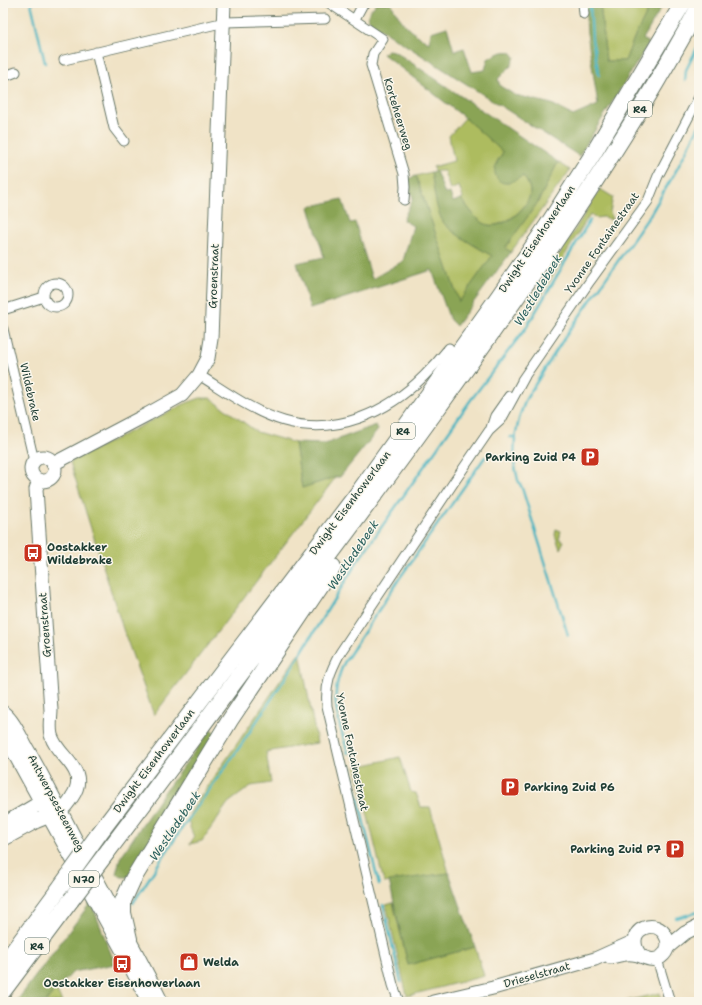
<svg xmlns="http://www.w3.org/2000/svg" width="702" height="1005" font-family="'Shantell Sans',sans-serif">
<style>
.green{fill:#adbc5e;stroke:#667c49}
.forest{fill:#8aa455;stroke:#547044}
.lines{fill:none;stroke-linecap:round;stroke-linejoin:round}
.stream{stroke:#46b4c1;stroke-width:2.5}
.street-casing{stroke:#687767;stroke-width:11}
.secondary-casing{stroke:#687767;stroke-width:15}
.primary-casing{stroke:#687767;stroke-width:16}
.highway-casing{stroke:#687767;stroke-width:18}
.street{stroke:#fff;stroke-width:9}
.secondary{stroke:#fff;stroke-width:13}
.primary{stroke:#fff;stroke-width:14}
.highway{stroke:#fff;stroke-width:16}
.highway-bridge-casing{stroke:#687767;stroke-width:18;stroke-linecap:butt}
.highway-bridge{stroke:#fff;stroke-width:16}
.labels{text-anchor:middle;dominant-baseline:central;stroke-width:3;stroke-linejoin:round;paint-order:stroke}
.shield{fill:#fbf7ec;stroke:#61756b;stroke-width:1}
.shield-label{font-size:10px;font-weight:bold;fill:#1f3d34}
.street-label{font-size:11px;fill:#1f3d34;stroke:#fbf7ec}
.poi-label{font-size:11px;font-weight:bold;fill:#1f3d34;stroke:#fbf7ec;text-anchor:start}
.water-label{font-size:12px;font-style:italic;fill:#2b615e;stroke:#fbf7ec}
</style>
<rect width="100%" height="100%" fill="#fbf7ec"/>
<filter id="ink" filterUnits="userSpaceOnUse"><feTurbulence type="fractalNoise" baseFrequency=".025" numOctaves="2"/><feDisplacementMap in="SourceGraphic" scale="8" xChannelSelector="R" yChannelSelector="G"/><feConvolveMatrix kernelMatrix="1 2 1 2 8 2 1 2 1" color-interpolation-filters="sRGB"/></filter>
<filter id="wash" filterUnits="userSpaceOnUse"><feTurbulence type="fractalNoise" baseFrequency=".012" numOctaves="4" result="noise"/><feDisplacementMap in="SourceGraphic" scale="16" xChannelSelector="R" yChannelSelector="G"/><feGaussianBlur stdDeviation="0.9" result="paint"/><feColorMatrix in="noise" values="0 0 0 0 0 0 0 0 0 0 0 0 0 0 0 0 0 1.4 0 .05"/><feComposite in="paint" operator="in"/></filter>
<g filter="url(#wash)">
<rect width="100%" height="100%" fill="#f0e3c6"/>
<path class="green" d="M600 3H652L634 38 625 61H606Z
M465 118 503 152 496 163 507 183 523 176C527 181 530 187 530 193 529 208 503 228 488 225 477 222 468 207 461 199L463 198 459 186 450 190 444 171H434L433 167 454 161 449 136Z
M558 162 570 170 511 252 505 248 538 202Z
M431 172C434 187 435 206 442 220 447 231 481 249 492 256L459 302 416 176Z
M600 189 613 197 610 212 612 220 603 217 596 218 590 214 533 307 529 304Z
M200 398H210L257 432 295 443 302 488 336 477 154 715 123 629 70 462 184 404Z
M556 529 561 531 559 539 564 541 560 549 555 535Z
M300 652 317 743 266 752 271 783 251 786 228 803 202 841 190 844 194 837C185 816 187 818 199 799Z
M400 757 411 792 416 793 421 807H430L449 873 384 883 356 767Z
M393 903 408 965 475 947 484 976 407 996 386 905Z
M56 990 62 1002H45Z
M660 993 663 1002H622Z"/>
<path class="forest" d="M377 3H391C399 21 412 33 429 43L431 32 447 27 454 51 464 48 472 72 485 70 488 59C494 55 503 50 511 52L515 57 511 66 498 79 500 86 515 95 552 104 573 116 598 105 587 33 585 3H600L606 61H625L634 38 652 3H664L643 39 649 43 579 156 371 23 368 18 369 12Z
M388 50 394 51 400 55 558 162 538 202 505 248 511 252 456 326 450 320 432 270 310 309 297 263 324 257 309 207 342 199 350 223 355 222 372 279 403 261 413 226 403 220 413 198 407 179 416 176 459 302 492 256C481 249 447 231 442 220 435 206 434 187 431 172L436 171 445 194 450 193 453 202 461 199C468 207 477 222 488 225 503 229 528 209 530 194 531 188 527 181 523 176 518 178 510 184 505 183 502 183 499 181 497 178 491 169 499 160 503 152L465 118 383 54Z
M376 425 378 430 340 477H336L302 488 295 443 325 444Z
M211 729 217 735 128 877H122L116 874 120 858 162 795Z
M449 873 475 947 408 965 389 881Z
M91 902 115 964 73 972 45 1002H16Z"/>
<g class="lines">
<path class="stream" d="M31 3 45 63
M590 3 592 39 599 75
M685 81 686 70 699 44
M510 437H515
M568 635 522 488 518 480 514 462 515 437 520 415 526 399 563 340 650 215 677 169 699 126
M348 753C338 718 328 698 344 663L399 579 485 457
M350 766 379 885
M133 903 180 831 241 745 288 674 357 562 470 401 526 328 590 220
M383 905 401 982
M676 918 699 912"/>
</g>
</g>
<g filter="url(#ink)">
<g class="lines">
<g class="street-casing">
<path id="street" d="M329 3 383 39 373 54 371 65 404 174 405 187 404 200
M583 3 584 14
M355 19 363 4 365 3
M96 52 114 128 124 141
M64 60 225 22 325 19
M3 77 16 72
M44 295a12 12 0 1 1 24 0a12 12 0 1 1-24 0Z
M3 310 44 297
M3 329 34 461
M199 375C225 391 253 412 284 421 336 436 387 413 424 376 433 367 441 358 449 348
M522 380 590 281 648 201 658 176 699 97
M491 428 495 416 509 396
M657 959 670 1002
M399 1002 393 985 327 706C325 684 330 672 340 653L454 482 489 431 501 420 525 376"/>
</g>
<g class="secondary-casing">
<path id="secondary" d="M31 469a12 12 0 1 1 24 0a12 12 0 1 1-24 0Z
M53 464 148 414 182 395 199 375 208 358 211 339 224 3
M39 480 36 489 51 710C51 717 49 727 51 735 57 758 91 769 72 797 69 802 66 807 60 811
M668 947 685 933 699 926
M610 957C617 956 625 953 632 954 642 954 650 964 661 957 677 945 662 920 644 928 632 933 633 947 641 956
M433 1002 493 988 595 959 635 941"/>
</g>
<g class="primary-casing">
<path id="primary" d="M3 713C13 721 19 735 25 746 40 771 53 798 67 824 98 884 131 942 161 1002
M3 732 122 949 149 1002
M3 825 35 806 50 800
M3 839 36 821 56 813"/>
</g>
<g class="highway-casing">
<path id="highway" d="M98 835 361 489 499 296 547 226 593 154 683 3
M108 851C157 787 205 721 254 656 312 579 370 502 427 423 524 289 620 153 699 7
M129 939 123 913V901L133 879 230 720 333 567
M3 965 62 885
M3 991 71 900"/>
</g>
<use href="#street" class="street"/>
<use href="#secondary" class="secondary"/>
<use href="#primary" class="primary"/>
<use href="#highway" class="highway"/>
<g class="highway-bridge-casing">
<path id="highway-bridge" d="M62 885 98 835
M71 900 108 851"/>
</g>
<use href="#highway-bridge" class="highway-bridge"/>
</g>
</g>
<defs>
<g id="parking-square" transform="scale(1)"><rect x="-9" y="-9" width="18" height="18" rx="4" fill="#c8321e" stroke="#fbf7ec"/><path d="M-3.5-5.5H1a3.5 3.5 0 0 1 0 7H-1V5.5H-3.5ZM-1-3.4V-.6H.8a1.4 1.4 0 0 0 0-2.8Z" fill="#fff"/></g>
<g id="bus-square" transform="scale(1)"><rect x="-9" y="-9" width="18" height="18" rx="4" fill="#c8321e" stroke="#fbf7ec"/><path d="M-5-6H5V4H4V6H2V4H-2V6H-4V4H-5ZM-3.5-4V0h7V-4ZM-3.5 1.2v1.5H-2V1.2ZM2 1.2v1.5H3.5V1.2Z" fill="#fff"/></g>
<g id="shop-square" transform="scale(1)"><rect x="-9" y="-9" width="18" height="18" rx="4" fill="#c8321e" stroke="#fbf7ec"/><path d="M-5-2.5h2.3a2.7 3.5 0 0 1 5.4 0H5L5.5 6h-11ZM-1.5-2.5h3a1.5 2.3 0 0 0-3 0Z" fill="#fff"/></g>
</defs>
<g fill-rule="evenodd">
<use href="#parking-square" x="590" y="457"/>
<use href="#bus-square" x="33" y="553"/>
<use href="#parking-square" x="510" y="787"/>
<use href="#parking-square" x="675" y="849"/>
<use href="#shop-square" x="189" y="962"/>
<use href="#bus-square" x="122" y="964"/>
</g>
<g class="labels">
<g class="shield">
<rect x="628" y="101" width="24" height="16" rx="3"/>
<rect x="391" y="423" width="24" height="16" rx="3"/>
<rect x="69" y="871" width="30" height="16" rx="3"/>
<rect x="25" y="938" width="24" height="16" rx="3"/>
</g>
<g class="shield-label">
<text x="640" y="109">R4</text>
<text x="403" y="431">R4</text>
<text x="84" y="879">N70</text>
<text x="37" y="946">R4</text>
</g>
<g class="street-label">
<text transform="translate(398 114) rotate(73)">Korteheerweg</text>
<text transform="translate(537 239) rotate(-56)">Dwight Eisenhowerlaan</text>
<text transform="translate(602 243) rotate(-55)">Yvonne Fontainestraat</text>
<text transform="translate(214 276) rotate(-88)">Groenstraat</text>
<text transform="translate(30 392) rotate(77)">Wildebrake</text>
<text transform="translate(350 503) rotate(-53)">Dwight Eisenhowerlaan</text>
<text transform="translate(45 625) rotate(-94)">Groenstraat</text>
<text transform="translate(352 752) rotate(78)">Yvonne Fontainestraat</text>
<text transform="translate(154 761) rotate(-53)">Dwight Eisenhowerlaan</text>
<text transform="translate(56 803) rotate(62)">Antwerpsesteenweg</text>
<text transform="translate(537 975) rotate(-16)">Drieselstraat</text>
</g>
<g class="poi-label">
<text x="576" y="457" text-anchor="end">Parking Zuid P4</text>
<text x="47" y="547">Oostakker<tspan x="47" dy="13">Wildebrake</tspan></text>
<text x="524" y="787">Parking Zuid P6</text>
<text x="661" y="849" text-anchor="end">Parking Zuid P7</text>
<text x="203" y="962">Welda</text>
<text x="122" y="983" text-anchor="middle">Oostakker Eisenhowerlaan</text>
</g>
<g class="water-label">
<text transform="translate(538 290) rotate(-59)">Westledebeek</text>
<text transform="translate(353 555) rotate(-56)">Westledebeek</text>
<text transform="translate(175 826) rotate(-56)">Westledebeek</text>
</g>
</g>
<rect width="702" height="1005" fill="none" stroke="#fbf7ec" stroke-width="16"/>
</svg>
